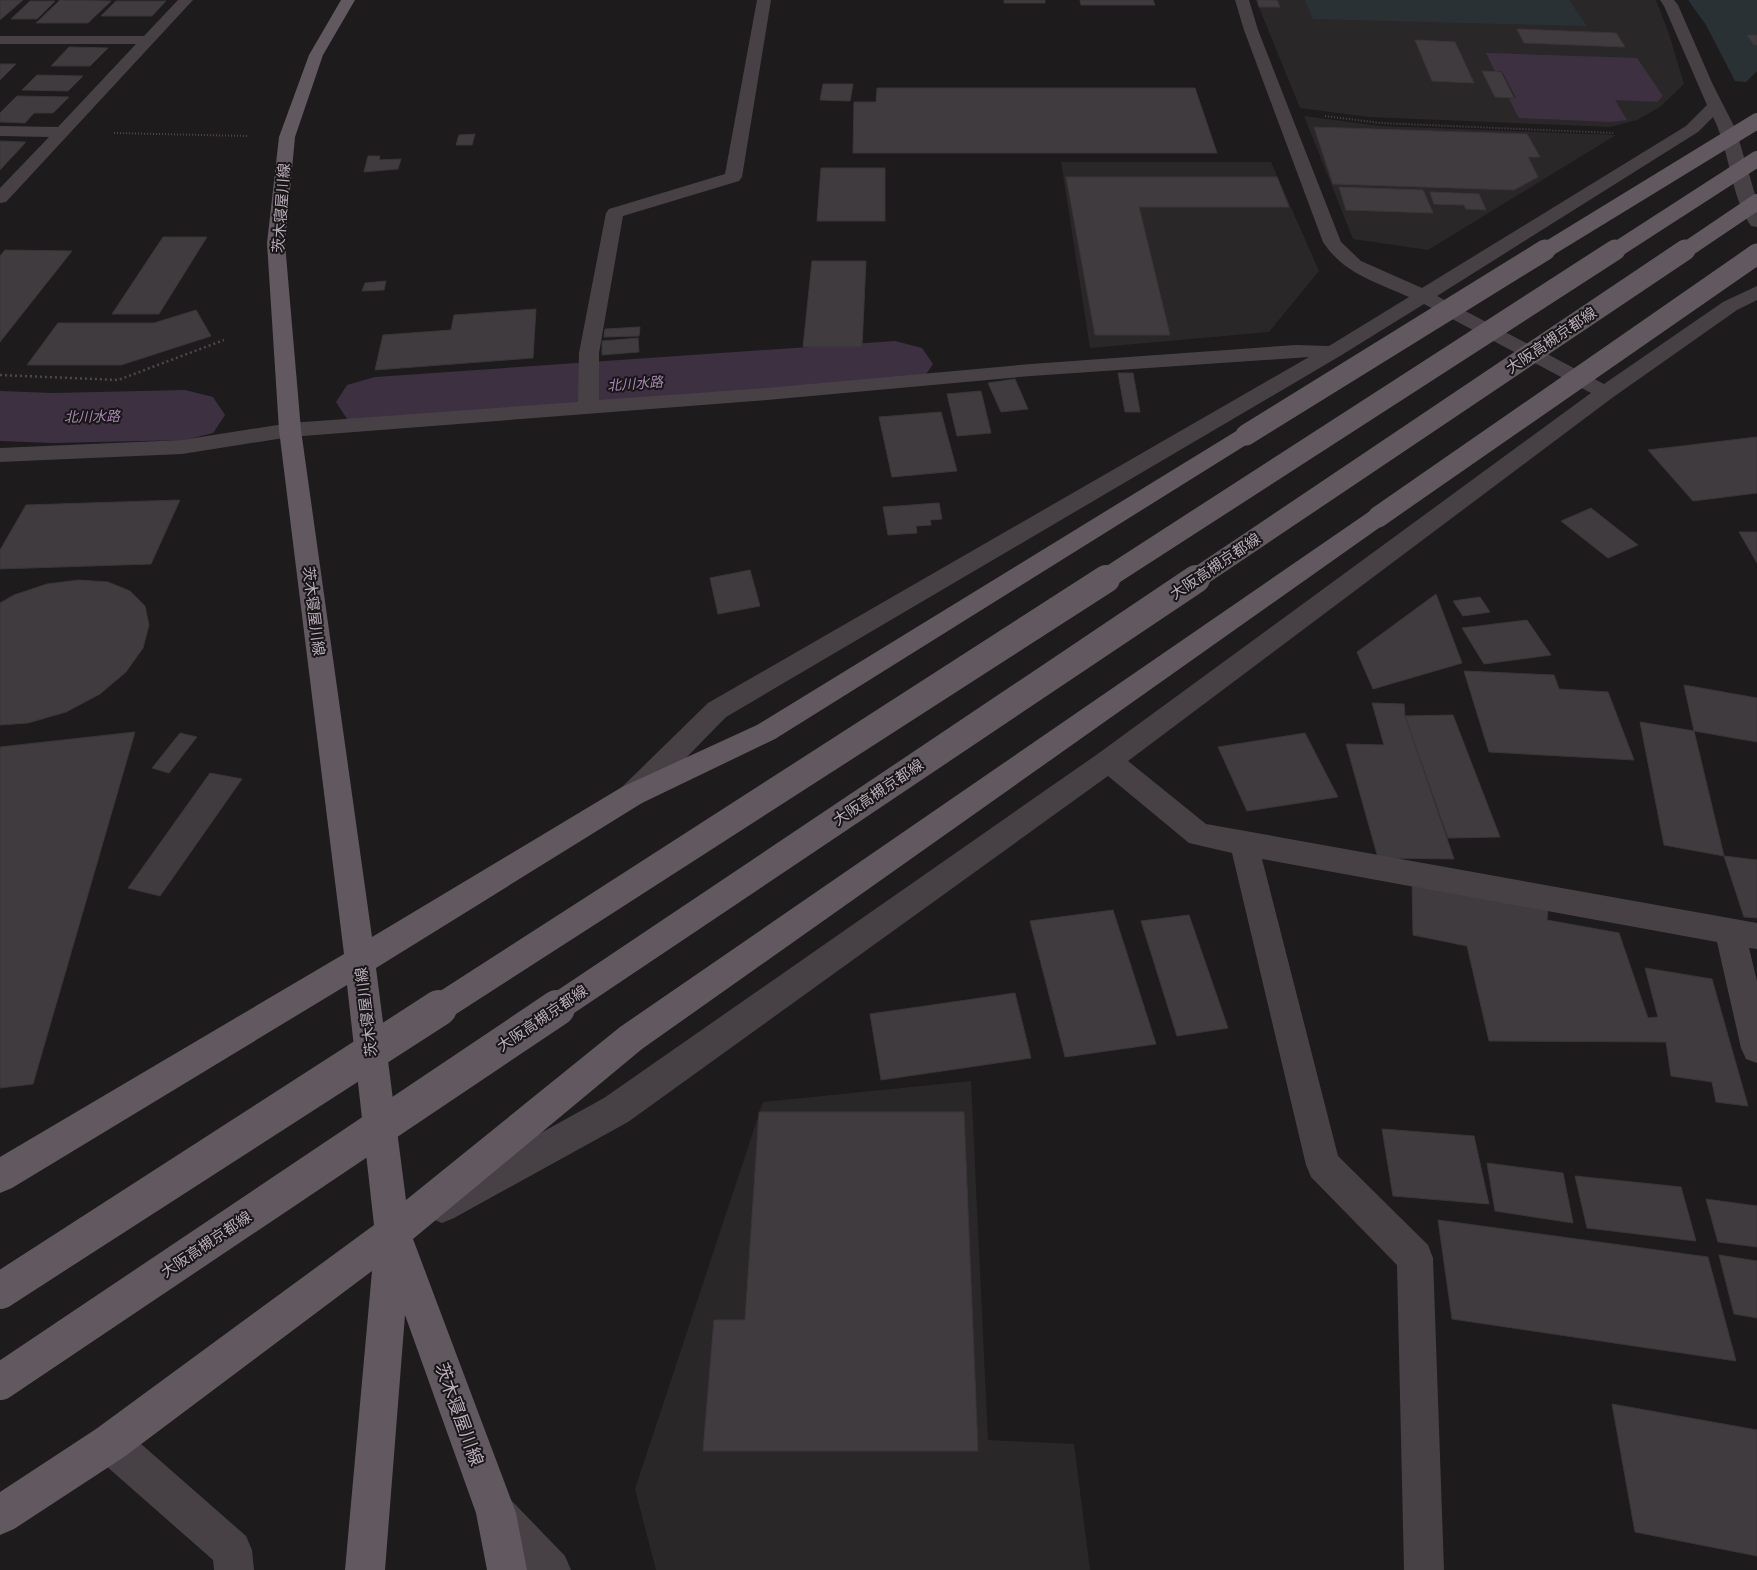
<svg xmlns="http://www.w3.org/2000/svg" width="1757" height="1570" font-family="Manrope,'Noto Sans JP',sans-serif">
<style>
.built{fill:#2a2729}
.green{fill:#2a3135}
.water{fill:#3d3141}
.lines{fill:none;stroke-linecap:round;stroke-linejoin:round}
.river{fill:#3d3141;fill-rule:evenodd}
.building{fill:#3f3b3e;stroke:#393538}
.path-far1{stroke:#4e464e;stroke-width:2;stroke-dasharray:1 2;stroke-linecap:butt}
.path{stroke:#4e464e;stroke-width:2.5;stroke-dasharray:2 3;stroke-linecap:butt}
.minor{fill:#474146;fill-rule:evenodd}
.major{fill:#615860;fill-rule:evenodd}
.major-bridge-far3{stroke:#615860;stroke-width:16}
.major-bridge-far2{stroke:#615860;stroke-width:21}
.major-bridge-far1{stroke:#615860;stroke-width:28}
.major-bridge{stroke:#615860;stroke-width:36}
.labels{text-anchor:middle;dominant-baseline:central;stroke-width:4;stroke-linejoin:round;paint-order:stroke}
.far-water-label{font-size:14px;font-style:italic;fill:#aa86b5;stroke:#181617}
.street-label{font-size:15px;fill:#bcaebc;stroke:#181617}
.near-street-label{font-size:18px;fill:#bcaebc;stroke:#181617}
</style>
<rect width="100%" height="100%" fill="#1d1b1c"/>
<path class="built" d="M1256 0H1656L1669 34 1684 84 1660 107 1637 120 1610 127 1369 117 1300 108Z
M1304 116 1380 126 1616 135 1428 250 1353 239Z
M1061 162H1271L1319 271 1269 332 1090 348Z
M971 1081 988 1440 1074 1444 1090 1570H656L635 1489 763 1102Z"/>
<path class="green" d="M1305 0H1569L1587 26 1313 19Z
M1688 0H1757V71L1746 82 1735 81 1706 25Z"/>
<path class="water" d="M1486 53 1637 58 1663 96 1657 102 1615 100 1627 120 1611 122 1519 118 1509 99 1516 98 1502 71H1495Z"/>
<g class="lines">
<path class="river" d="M895 341 922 348 933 364 922 380 895 387 375 427 347 419 336 402 347 385 375 377Z
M185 390 213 397 225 415 213 433 185 440 53 443 0 441V391L53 393Z"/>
</g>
<path class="building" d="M0 0H23L0 20Z
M60 0 111 1 88 23H36Z
M1004 0H1045V3H1004Z
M1080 0H1153L1155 5H1081Z
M1257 0H1277L1280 7H1259Z
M30 1H55L37 19H11Z
M116 1H166L152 16H101Z
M1517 29 1616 33 1625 47 1524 43Z
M1747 35H1757V45H1754Z
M1415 40 1455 42 1474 83 1432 81Z
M69 47 108 48 90 66H51Z
M0 64H16L0 80Z
M1482 71 1501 72 1514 98 1495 97Z
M37 75 83 76 68 91 22 90Z
M823 84H853L850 101 820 100Z
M877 88H1195L1217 153H853L854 102H876Z
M17 96 69 97 53 113H34L25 123 0 122V113Z
M1314 127 1527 134 1540 157H1528L1538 177 1514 190 1333 184Z
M475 134 472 145H456L459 135Z
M0 141 26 142 0 170Z
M368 156H380L379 160 401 159 398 169 364 172Z
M821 168H885V221H817Z
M1066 177H1277L1289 207H1139L1170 335H1095Z
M1339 187 1423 190 1433 213 1346 210Z
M1430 192 1479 194 1486 210 1466 209 1464 205 1434 204Z
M163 237H207L159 314H112Z
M5 250 72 251 0 342V256Z
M812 261H866L862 347H803Z
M386 281 384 290 362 291 365 283Z
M536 309 533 358 375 370 383 335 451 330 454 315Z
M196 310 211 336 121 365H27L58 323H154Z
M640 327 639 336 604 337 605 329Z
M638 338 639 352 602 355V341Z
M1118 373H1133L1140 412H1125Z
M1015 379 1028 409 1001 412 988 383Z
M981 391 991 433 957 436 947 394Z
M941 412 957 471 892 477 879 417Z
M1757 437V493L1693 501 1648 450Z
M180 500 151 564 0 569V550L26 505Z
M939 503 942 519 930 520 931 525 916 526 917 533 888 535 883 507Z
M1591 508 1638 545 1608 558 1561 521Z
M1739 532H1757V563Z
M750 570 760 606 718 614 710 578Z
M79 580 108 582 130 591 145 606 149 625 143 648 126 672 100 694 66 712 28 723 0 725V603L14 595 47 584Z
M1436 594 1462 663 1373 689 1357 652Z
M1480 597 1490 612 1463 616 1453 601Z
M1527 620 1551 655 1484 664 1462 628Z
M1464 671 1554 675 1559 689 1608 692 1634 760 1489 752Z
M1684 685 1757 698V742L1694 731Z
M1372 703 1404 704 1405 716 1454 859 1378 858 1346 744 1384 745Z
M1453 715 1500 837 1448 838 1405 716Z
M1640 722 1694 731 1724 856 1664 845Z
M135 732 33 1084 0 1088V747Z
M180 733 197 737 169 773 152 768Z
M1305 733 1338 797 1247 811 1218 747Z
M210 773 242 779 160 896 128 888Z
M1724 856 1757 860V918L1744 917Z
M1412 881 1548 907 1547 920 1619 933 1648 1018 1658 1017 1645 968 1712 979 1748 1106 1716 1102 1712 1082 1671 1076 1666 1042 1489 1041 1467 946 1413 935Z
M1113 910 1156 1044 1065 1057 1030 921Z
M1189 915 1228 1028 1177 1036 1141 921Z
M1015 993 1031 1058 881 1080 870 1014Z
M759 1112H964L978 1451H703L714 1320H745Z
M1382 1129 1474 1136 1489 1204 1393 1196Z
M1487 1163 1563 1173 1573 1223 1495 1211Z
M1575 1176 1681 1187 1696 1241 1587 1228Z
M1706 1199 1757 1206V1247L1718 1242Z
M1438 1220 1708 1257 1736 1361 1452 1319Z
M1719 1255 1757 1261V1318L1734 1314Z
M1612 1404 1757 1430V1556L1635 1532Z"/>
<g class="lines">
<path class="path-far1" d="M1325 116 1380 123 1613 133
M114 133 247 136"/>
<path class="path" d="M0 375 118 380 224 340"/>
<path class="minor" d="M178 0H193L6 202 0 203V188L49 137 0 136V126L58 127 136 44H0V36H144Z
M757 0H771L742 177 739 181 623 216 599 353V400L767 388 1031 364 1296 345 1329 346 1409 297C1376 282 1344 274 1323 242L1244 30 1235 0H1249L1258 30 1341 242 1361 261 1422 288 1686 126 1707 105 1664 6 1660 0H1674L1678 5 1713 85 1736 130 1757 201V227L1751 226C1730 195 1730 150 1713 117L1698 132 1437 296 1604 384 1723 302 1757 286V300L1737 310 1612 398 1128 761 1206 824 1757 923V949L1749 948 1757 981V1063L1746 1059 1741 1048 1717 942 1262 859 1338 1156 1428 1245 1433 1258 1444 1570H1404L1397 1265 1311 1177 1306 1165 1232 853 1189 843 1108 776 628 1122 454 1218 442 1223 430 1218 425 1206 430 1194 604 1098 1099 753 1591 393 1424 304 1340 356 726 717 642 803 632 806 622 803 618 795 622 787 708 703 1309 357 1031 376 767 400 290 437 182 454 0 462V448L182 440 290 423 578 402 579 353 606 213 609 209 725 174Z
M110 1424 124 1429 246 1536 252 1550 254 1570H214L213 1560 96 1457 91 1443 96 1429Z
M496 1493 510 1499 565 1556 571 1570H523L482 1527 476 1513 482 1499Z"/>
<path class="major" d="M341 0H355L323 55 295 137 285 243 301 430 372 937 622 787 757 725 1238 430 1246 428 1254 430 1257 435 1254 440 775 739 642 803 376 968 406 1200 620 1027 1370 511 1378 509 1386 511 1389 517 1386 523 642 1049 413 1239 516 1513 527 1570H487L476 1513 405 1315 385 1570H345L372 1271 124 1457 14 1529 0 1535V1492L96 1429 374 1225 347 985 12 1188 0 1193V1157L344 954 279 430 267 243 279 137 309 55Z"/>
<path class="major-bridge-far3" d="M1543 252 1757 121
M1613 252 1757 159
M1683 252 1757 202"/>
<path class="major-bridge-far2" d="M1246 435 1545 250
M1378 517 1757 254
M1104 580 1615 250
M1194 580 1685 250"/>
<path class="major-bridge-far1" d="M438 1009 1106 579
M555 1009 1196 579"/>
<path class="major-bridge" d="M0 1291 439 1008
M0 1382 557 1008"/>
</g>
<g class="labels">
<g class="far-water-label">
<text transform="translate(635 383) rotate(-4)">北川水路</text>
<text transform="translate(92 416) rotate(-1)">北川水路</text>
</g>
<g class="street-label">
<text transform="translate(281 208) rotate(-86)">茨木寝屋川線</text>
<text transform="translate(1551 340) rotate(-34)">大阪高槻京都線</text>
<text transform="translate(1215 566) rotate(-34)">大阪高槻京都線</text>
<text transform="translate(314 611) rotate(83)">茨木寝屋川線</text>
<text transform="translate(878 792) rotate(-34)">大阪高槻京都線</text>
<text transform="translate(366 1012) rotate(-97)">茨木寝屋川線</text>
<text transform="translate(542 1018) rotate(-34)">大阪高槻京都線</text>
<text transform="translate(206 1244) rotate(-34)">大阪高槻京都線</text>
</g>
<g class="near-street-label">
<text transform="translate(460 1414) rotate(70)">茨木寝屋川線</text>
</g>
</g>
</svg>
